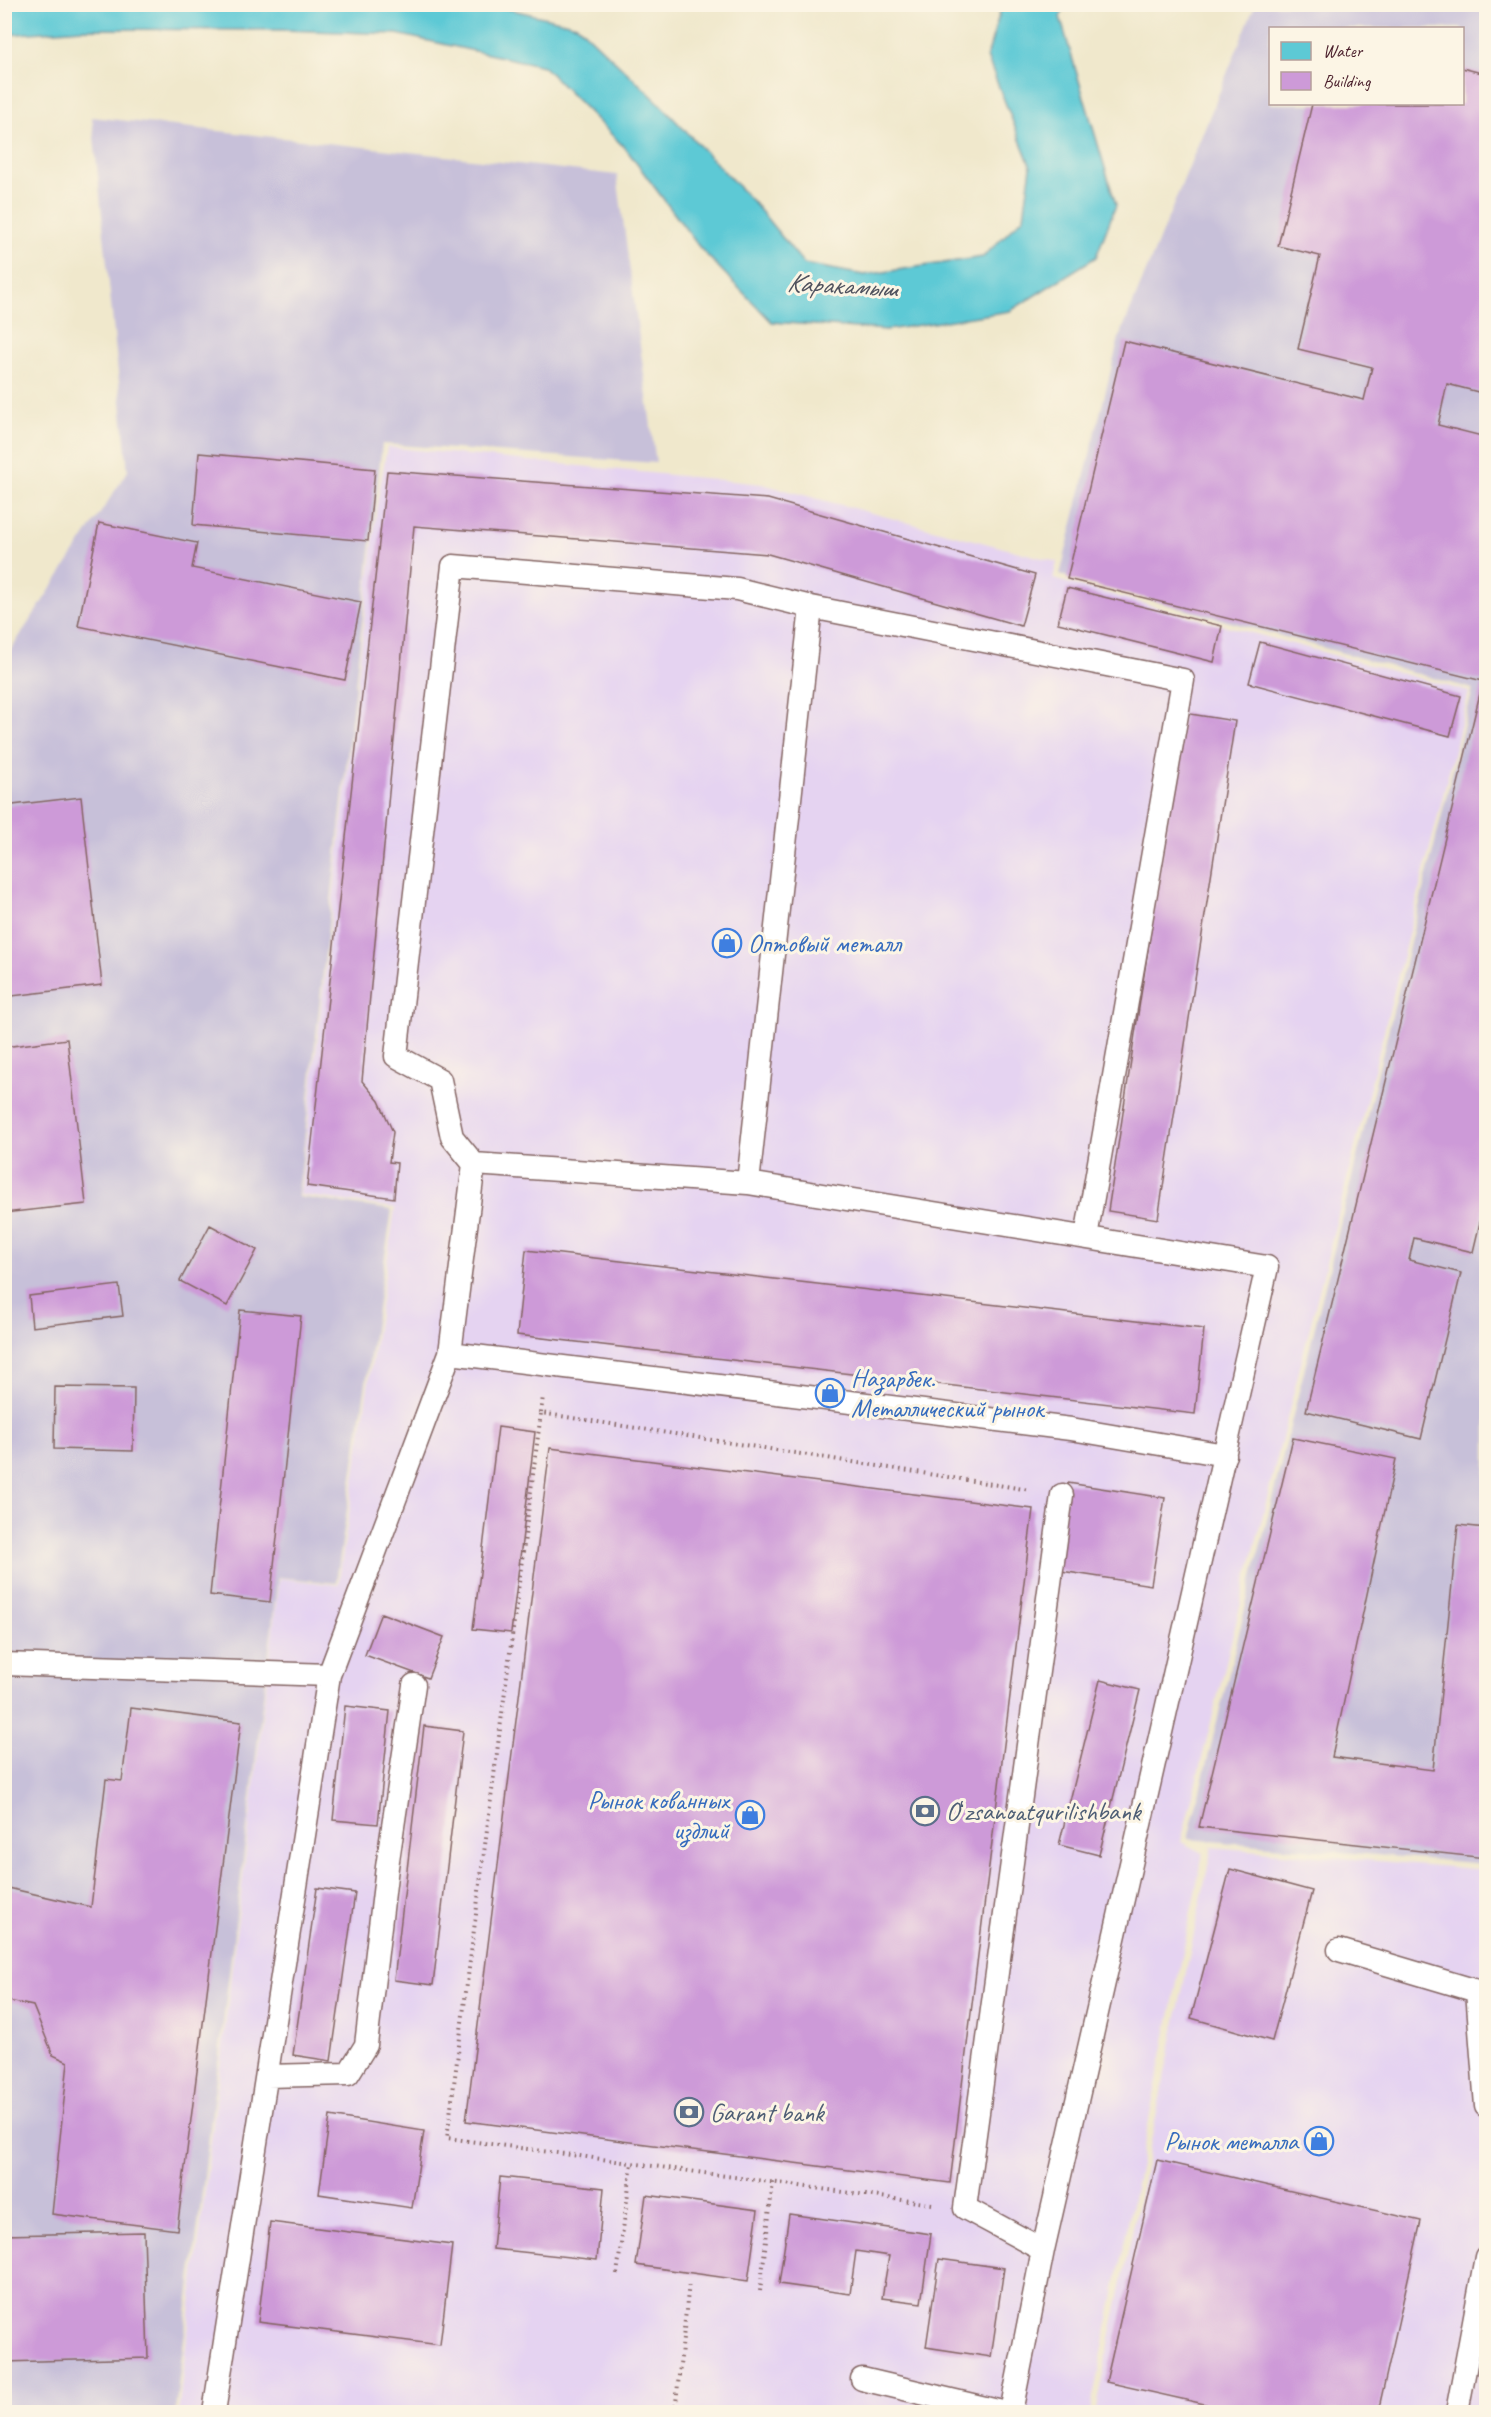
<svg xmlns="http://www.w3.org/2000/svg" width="1491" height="2417" font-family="Caveat,sans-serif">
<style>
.built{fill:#e5d3f1}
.industrial{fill:#c7c0d9;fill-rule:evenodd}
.water{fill:#5dc9d5;stroke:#547480;stroke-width:1.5}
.building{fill:#cd9ad8}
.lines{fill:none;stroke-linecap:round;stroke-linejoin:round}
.service-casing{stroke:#846563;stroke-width:25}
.path{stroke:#846563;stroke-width:4;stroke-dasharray:1.5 4.5;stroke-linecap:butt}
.service{stroke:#fff;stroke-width:22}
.labels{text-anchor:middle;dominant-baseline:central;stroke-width:6;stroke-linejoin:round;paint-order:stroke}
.shop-label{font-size:26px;fill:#366cbe;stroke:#fcf5e5;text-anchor:start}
.service-label{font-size:26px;fill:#4e5e75;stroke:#fcf5e5;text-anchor:start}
.water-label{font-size:27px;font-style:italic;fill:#50525e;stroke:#fcf5e5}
</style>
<rect width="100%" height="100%" fill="#fcf5e5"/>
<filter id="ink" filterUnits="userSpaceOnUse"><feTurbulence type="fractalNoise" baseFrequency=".0167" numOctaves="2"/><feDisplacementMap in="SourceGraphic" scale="12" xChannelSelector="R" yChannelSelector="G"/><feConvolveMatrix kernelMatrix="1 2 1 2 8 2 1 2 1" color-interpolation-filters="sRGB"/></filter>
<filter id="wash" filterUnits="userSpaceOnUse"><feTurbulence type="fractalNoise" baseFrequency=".008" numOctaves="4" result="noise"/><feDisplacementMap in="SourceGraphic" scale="24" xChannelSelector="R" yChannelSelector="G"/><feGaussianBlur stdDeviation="1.35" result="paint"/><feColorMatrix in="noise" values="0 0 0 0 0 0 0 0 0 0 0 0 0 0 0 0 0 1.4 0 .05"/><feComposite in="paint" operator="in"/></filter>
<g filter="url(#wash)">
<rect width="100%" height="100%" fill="#f0e8cc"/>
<path class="built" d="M387 447 762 484 1057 562 1053 579 1469 692 1181 1842 1203 1853 1090 2412H178L279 1578 338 1585 395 1208 300 1195 377 505Z
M1212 1847 1486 1870V2412H1095Z"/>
<path class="industrial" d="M1255 5H1486V1864L1188 1839 1473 689 1060 575 1119 338ZM1270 28H1462V104H1270Z
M92 117 617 175 656 463 382 444 298 1197 392 1210 336 1583 278 1577 175 2412H5L4 660 128 471Z"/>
<path class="water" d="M5 4H487L577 25 656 100 755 204 804 264 864 275 983 257 1024 217 1031 167 987 57 1002 5H1066L1060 17 1116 205 1096 257 1010 311 887 330 772 322 700 248 626 149 543 66 397 34 284 30 82 29 5 35Z"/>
<g id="blocks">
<path class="building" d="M1462 68 1486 74V394L1447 384 1438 425 1486 437V1197L1473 1252 1414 1238 1409 1260 1461 1273 1421 1439 1306 1411 1483 681 1067 579 1124 341 1364 400 1372 367 1298 349 1320 256 1278 246 1312 104H1462Z
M199 453 375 469 368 541 193 525Z
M387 471 768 499 1035 575 1021 626 768 554 414 526 362 1081 379 1101 393 1132 389 1162 397 1163 394 1198 307 1186Z
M99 523 197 543 192 568 361 602 345 680 78 626Z
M1067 588 1222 626 1214 662 1058 623Z
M1260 642 1461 696 1450 736 1249 683Z
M1184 713 1235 721 1158 1219 1108 1211Z
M81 797 102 985 4 997V806Z
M67 1039 86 1204 4 1213V1047Z
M210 1225 257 1250 227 1306 180 1281Z
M526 1250 1204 1329 1195 1414 517 1335Z
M119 1285 123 1316 32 1327 29 1296Z
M240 1310 301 1316 270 1602 210 1595Z
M55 1387 134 1388 133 1451 54 1449Z
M498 1427 535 1432 511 1633 473 1629Z
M1293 1438 1396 1459 1332 1757 1433 1770 1458 1525 1486 1528V1858L1199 1827Z
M550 1448 1033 1509 950 2183 466 2121Z
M1068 1483 1165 1498 1151 1585 1055 1570Z
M381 1613 444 1637 428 1678 365 1655Z
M1100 1680 1140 1690 1099 1855 1059 1845Z
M345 1706 390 1711 378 1824 333 1820Z
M131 1708 241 1722 177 2230 52 2214 68 2062 53 2055 33 2006 4 2000V1887L91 1907 106 1779 122 1781Z
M424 1726 463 1731 433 1985 394 1980Z
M1230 1869 1312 1891 1272 2041 1191 2018Z
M317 1888 355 1893 331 2061 293 2055Z
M330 2116 424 2131 412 2208 319 2194Z
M1157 2160 1421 2221 1378 2412H1240L1106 2382Z
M500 2177 604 2188 597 2260 493 2249Z
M646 2195 758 2210 748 2281 636 2265Z
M789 2214 931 2234 921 2303 882 2298 889 2256 856 2251 850 2294 779 2284Z
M270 2222 452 2245 440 2345 258 2322Z
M144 2232 148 2358 4 2362V2235Z
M939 2259 1004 2268 991 2357 926 2347Z"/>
</g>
</g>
<g filter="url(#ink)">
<use href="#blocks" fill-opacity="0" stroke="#846563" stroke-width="1.5"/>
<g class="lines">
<g class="service-casing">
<path id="service" d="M474 1164 748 1183 1267 1267 1043 2250 1011 2412
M748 1183 811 607
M450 1353 1071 1429 1225 1455
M4 1664 329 1675
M1339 1950 1477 1991 1486 2106
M267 2076 348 2074 366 2045 387 1867 414 1685
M1043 2250 965 2208 1062 1495
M862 2379 1002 2412
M214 2412 329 1675 450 1353 474 1164 452 1137 440 1080 396 1056 453 566 737 589 811 607 1183 680 1086 1237
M1457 2412 1486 2257"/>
</g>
<path class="path" d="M541 1413 543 1396
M932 2204 447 2138 541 1413 1030 1490
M617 2274 632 2163
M760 2291 773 2182
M675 2412 689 2283"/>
<use href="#service" class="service"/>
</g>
</g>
<defs>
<g id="shop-ring" transform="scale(1.5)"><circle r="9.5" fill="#fcf5e5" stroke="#3f7fe0" stroke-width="1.5"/><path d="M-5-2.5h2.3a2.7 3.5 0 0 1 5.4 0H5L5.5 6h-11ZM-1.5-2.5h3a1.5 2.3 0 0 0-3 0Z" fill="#3f7fe0"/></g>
<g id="bank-ring" transform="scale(1.5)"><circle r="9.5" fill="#fcf5e5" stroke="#5c6f8a" stroke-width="1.5"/><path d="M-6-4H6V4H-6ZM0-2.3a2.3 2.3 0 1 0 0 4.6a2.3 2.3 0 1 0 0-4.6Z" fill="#5c6f8a"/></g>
</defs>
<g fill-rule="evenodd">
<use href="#shop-ring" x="727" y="943"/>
<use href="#shop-ring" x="830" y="1393"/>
<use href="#bank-ring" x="925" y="1811"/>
<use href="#shop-ring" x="750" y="1815"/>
<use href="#bank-ring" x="689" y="2112"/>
<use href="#shop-ring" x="1319" y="2141"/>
</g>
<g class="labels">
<g class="shop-label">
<text x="748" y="943">Оптовый металл</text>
<text x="851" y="1378">Назарбек.<tspan x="851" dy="30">Металлический рынок</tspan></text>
<text x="729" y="1800" text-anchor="end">Рынок кованных<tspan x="729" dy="30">издлий</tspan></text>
<text x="1298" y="2141" text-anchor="end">Рынок металла</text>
</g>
<g class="service-label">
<text x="946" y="1811">Oʻzsanoatqurilishbank</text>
<text x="710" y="2112">Garant bank</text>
</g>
<g class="water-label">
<text transform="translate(842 285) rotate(3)">Каракамыш</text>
</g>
</g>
<rect width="1491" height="2417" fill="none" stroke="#fcf5e5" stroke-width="24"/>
<rect x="1269" y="27" width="195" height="78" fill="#fcf5e5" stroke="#b59f9b" stroke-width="1.5"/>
<rect x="1281" y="42" width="30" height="18" fill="#5dc9d5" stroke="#b59f9b" stroke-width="1.5"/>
<text x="1323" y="57" font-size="18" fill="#4a1f2b">Water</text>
<rect x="1281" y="72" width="30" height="18" fill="#cd9ad8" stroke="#b59f9b" stroke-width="1.5"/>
<text x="1323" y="87" font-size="18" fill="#4a1f2b">Building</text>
</svg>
